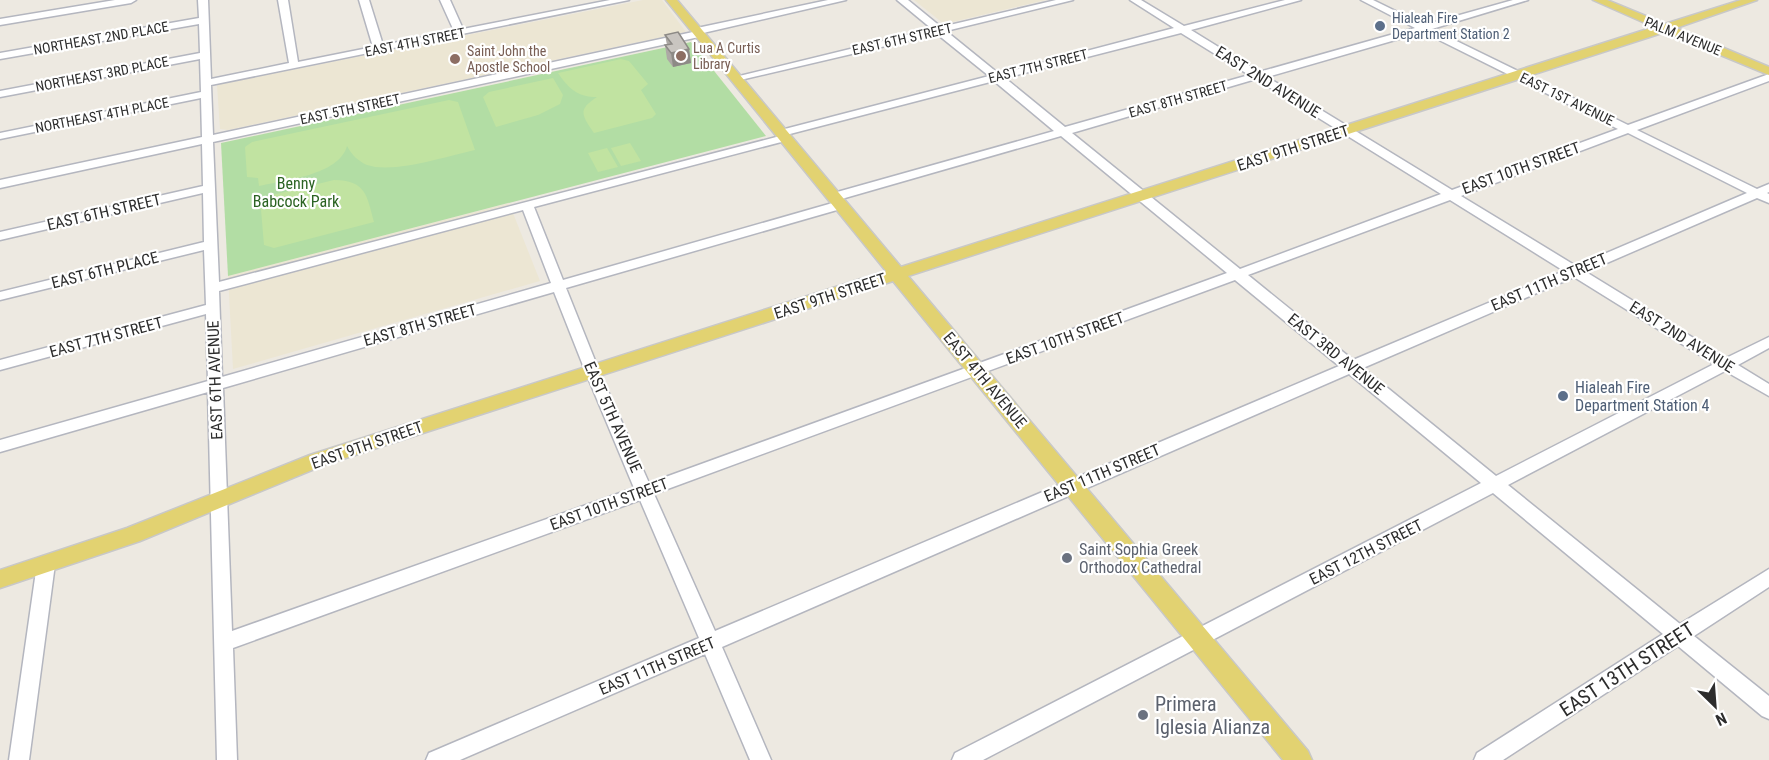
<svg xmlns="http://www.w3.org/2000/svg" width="1769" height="760" font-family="'Roboto Condensed',sans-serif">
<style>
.education{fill:#ece6d3}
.green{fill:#b2dda4}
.pitch{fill:#c1e3a1}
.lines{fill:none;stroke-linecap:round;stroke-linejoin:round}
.minor-casing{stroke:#b4b6bf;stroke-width:3}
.major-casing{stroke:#c8c8c8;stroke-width:3}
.minor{fill:#fff;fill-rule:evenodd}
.major{fill:#e2d271;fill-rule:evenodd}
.wall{fill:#ada9a5}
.shaded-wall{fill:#8d8a86}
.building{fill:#c9c5c0;stroke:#8d8a86;stroke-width:1.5}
.service-dot{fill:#5c6f8a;stroke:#fff;stroke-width:2}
.education-dot{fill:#8d6e63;stroke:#fff;stroke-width:2}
.worship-dot{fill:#6b7280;stroke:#fff;stroke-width:2}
.labels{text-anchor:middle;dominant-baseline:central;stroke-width:4.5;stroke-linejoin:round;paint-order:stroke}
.far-service-label{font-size:14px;fill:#4e5e75;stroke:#fff;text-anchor:start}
.far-street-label{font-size:14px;fill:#2d2d2d;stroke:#fff}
.far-education-label{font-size:14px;fill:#785e54;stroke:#fff;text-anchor:start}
.street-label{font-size:16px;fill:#2d2d2d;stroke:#fff}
.park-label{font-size:16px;fill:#2b6323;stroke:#fff}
.service-label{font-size:16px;fill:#4e5e75;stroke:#fff;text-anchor:start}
.worship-label{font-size:16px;fill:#5b616d;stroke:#fff;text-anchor:start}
.near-street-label{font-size:20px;fill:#2d2d2d;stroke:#fff}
.near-worship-label{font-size:20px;fill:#5b616d;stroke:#fff;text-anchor:start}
</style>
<rect width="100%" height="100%" fill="#ede9e1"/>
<path class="education" d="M643 0H662L686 32 228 130 220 129 217 85Z
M914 0H1046L944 24Z
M509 203 540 281 233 369 228 276Z"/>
<path class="green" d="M691 42 766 136 228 276 221 143Z"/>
<path class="pitch" d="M621 59 629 61 648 84 641 90 656 114 652 118 594 133C582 115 577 110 597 97 578 97 569 89 558 73Z
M553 78 563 95 560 104 538 115 496 127 483 97 489 92Z
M449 100 458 102 475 150C447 156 394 174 367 165 358 161 352 155 347 146 339 175 285 180 259 186L258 178 247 177 245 147 252 142Z
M630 143 641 161 621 166 611 148Z
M607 148 618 167 598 172 588 153Z
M334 180C366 180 367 196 374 222L274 248 264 245 260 198Z"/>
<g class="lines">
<g class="minor-casing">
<path id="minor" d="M115 0H136L131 3 0 25V19Z
M198 0H208L211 79 289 63 278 0H288L298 62 373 47 359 0H369L383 45 454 31 440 0H450L463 29 610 0H629L211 85 213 135 693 32 694 29 697 28 828 0H846L703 33 702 36 699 37 213 142 219 282 780 136 775 133 777 131 989 76 937 34 736 81 731 78 932 29 897 0H908L941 27 1056 0H1073L946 31 999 74 1174 28 1130 0H1141L1184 26 1285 0H1301L1191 30 1259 72 1415 28 1361 0H1373L1424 25 1513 0H1528L1432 29 1628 125 1769 74V81L1637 130 1757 189 1769 184V192L1767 193 1769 194V203L1757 198 1586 272 1726 358 1769 337V348L1738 365 1769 384V396L1725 371 1508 485 1680 624 1769 569V587L1694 636 1769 696V719L1762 716 1678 646 1503 760H1474L1477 753 1663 634 1493 493 983 760H952L955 753 1481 483 1349 374 722 647 771 760H750L705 654 460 760H426L429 753 699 638 640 500 233 648 237 760H217L208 392 0 452V440L208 381 206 314 0 370V360L206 305 204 250 0 300V292L204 242 203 193 0 240V232L203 186 202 144 0 188V180L202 137 201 98 0 139V133L201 92 200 59 0 97V91L200 53 199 24 0 59V53L199 18ZM1423 32 1618 129 1452 190 1267 77ZM1181 33 1249 75 1065 127 1005 78ZM1256 79 1441 194 1240 269 1072 133ZM994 81 1054 131 830 194V200H838L1061 136 1227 273 649 483 600 373 566 288 844 208 846 205 840 201 836 202 563 280 534 207 789 140 791 138 786 135ZM1628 133 1747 193 1576 266 1461 196ZM1450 200 1564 271 1353 360 1248 275ZM523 210 551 283 222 377 219 291ZM1574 277 1714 364 1496 476 1363 368ZM1235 280 1339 366 715 631 654 494ZM554 292 586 373 634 488 232 631 223 388Z
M46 556 52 559 55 564 29 760H9L37 564 40 559Z"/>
</g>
<g class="major-casing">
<path id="major" d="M666 0H677L901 267 1654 27 1593 0H1607L1665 24 1741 0H1757L1676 28 1769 67V75L1665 32 908 276 1308 751 1312 760H1283L893 281 324 465 140 541 0 588V570L127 528 310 455 886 271Z"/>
</g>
<use href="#minor" class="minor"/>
<use href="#major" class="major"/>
</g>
<path class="wall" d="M665 35 689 49 691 63 673 67 667 59 665 45H667Z"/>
<path class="shaded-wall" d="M689 49 691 63 673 67 671 53Z"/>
<path class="building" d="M678 32 689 49 671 53 665 45 672 44 665 35Z"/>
<g class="service-dot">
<circle cx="1380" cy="26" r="6"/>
<circle cx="1563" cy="396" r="6"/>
</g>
<g class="education-dot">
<circle cx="681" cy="56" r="6"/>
<circle cx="455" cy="59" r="6"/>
</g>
<g class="worship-dot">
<circle cx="1067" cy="558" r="6"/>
<circle cx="1143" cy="715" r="6"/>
</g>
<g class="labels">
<g class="far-service-label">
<text x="1392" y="18">Hialeah Fire<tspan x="1392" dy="16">Department Station 2</tspan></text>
</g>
<g class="far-street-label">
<text transform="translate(1683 36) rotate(22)">PALM AVENUE</text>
<text transform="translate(101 38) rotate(-10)">NORTHEAST 2ND PLACE</text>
<text transform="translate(902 39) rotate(-13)">EAST 6TH STREET</text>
<text transform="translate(415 42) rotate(-11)">EAST 4TH STREET</text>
<text transform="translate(1038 66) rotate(-14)">EAST 7TH STREET</text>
<text transform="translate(102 74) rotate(-11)">NORTHEAST 3RD PLACE</text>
<text transform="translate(1178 99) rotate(-16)">EAST 8TH STREET</text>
<text transform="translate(1567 99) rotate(26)">EAST 1ST AVENUE</text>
<text transform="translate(350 109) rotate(-12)">EAST 5TH STREET</text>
<text transform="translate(102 115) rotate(-11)">NORTHEAST 4TH PLACE</text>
</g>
<g class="far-education-label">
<text x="693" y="48">Lua A Curtis<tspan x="693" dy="16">Library</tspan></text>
<text x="467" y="51">Saint John the<tspan x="467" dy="16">Apostle School</tspan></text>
</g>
<g class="street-label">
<text transform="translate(1268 82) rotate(32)">EAST 2ND AVENUE</text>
<text transform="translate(1293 148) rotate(-18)">EAST 9TH STREET</text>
<text transform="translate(1521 168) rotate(-20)">EAST 10TH STREET</text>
<text transform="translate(104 212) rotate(-13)">EAST 6TH STREET</text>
<text transform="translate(105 270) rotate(-14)">EAST 6TH PLACE</text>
<text transform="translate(1549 282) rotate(-23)">EAST 11TH STREET</text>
<text transform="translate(830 296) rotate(-18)">EAST 9TH STREET</text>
<text transform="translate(420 325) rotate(-16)">EAST 8TH STREET</text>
<text transform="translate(106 337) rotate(-15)">EAST 7TH STREET</text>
<text transform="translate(1682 337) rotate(32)">EAST 2ND AVENUE</text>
<text transform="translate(1065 338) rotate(-20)">EAST 10TH STREET</text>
<text transform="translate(1336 354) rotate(39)">EAST 3RD AVENUE</text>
<text transform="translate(215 380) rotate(-92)">EAST 6TH AVENUE</text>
<text transform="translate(985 380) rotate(50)">EAST 4TH AVENUE</text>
<text transform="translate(613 417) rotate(66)">EAST 5TH AVENUE</text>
<text transform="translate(367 445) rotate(-19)">EAST 9TH STREET</text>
<text transform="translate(1102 473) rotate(-23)">EAST 11TH STREET</text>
<text transform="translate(609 504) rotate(-20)">EAST 10TH STREET</text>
<text transform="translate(1366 552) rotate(-27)">EAST 12TH STREET</text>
<text transform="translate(657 666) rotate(-23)">EAST 11TH STREET</text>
</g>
<g class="park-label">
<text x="296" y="183">Benny<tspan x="296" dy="18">Babcock Park</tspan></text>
</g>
<g class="service-label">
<text x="1575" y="387">Hialeah Fire<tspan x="1575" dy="18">Department Station 4</tspan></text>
</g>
<g class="worship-label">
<text x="1079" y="549">Saint Sophia Greek<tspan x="1079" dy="18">Orthodox Cathedral</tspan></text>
</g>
<g class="near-street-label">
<text transform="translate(1627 669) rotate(-33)">EAST 13TH STREET</text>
</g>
<g class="near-worship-label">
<text x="1155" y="704">Primera<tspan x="1155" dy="23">Iglesia Alianza</tspan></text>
</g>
</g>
<g transform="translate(1715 706) rotate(155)" stroke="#ffffff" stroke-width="4.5" paint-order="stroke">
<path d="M0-4.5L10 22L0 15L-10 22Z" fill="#2d2d2d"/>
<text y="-9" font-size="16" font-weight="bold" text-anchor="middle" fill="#2d2d2d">N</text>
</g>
</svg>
